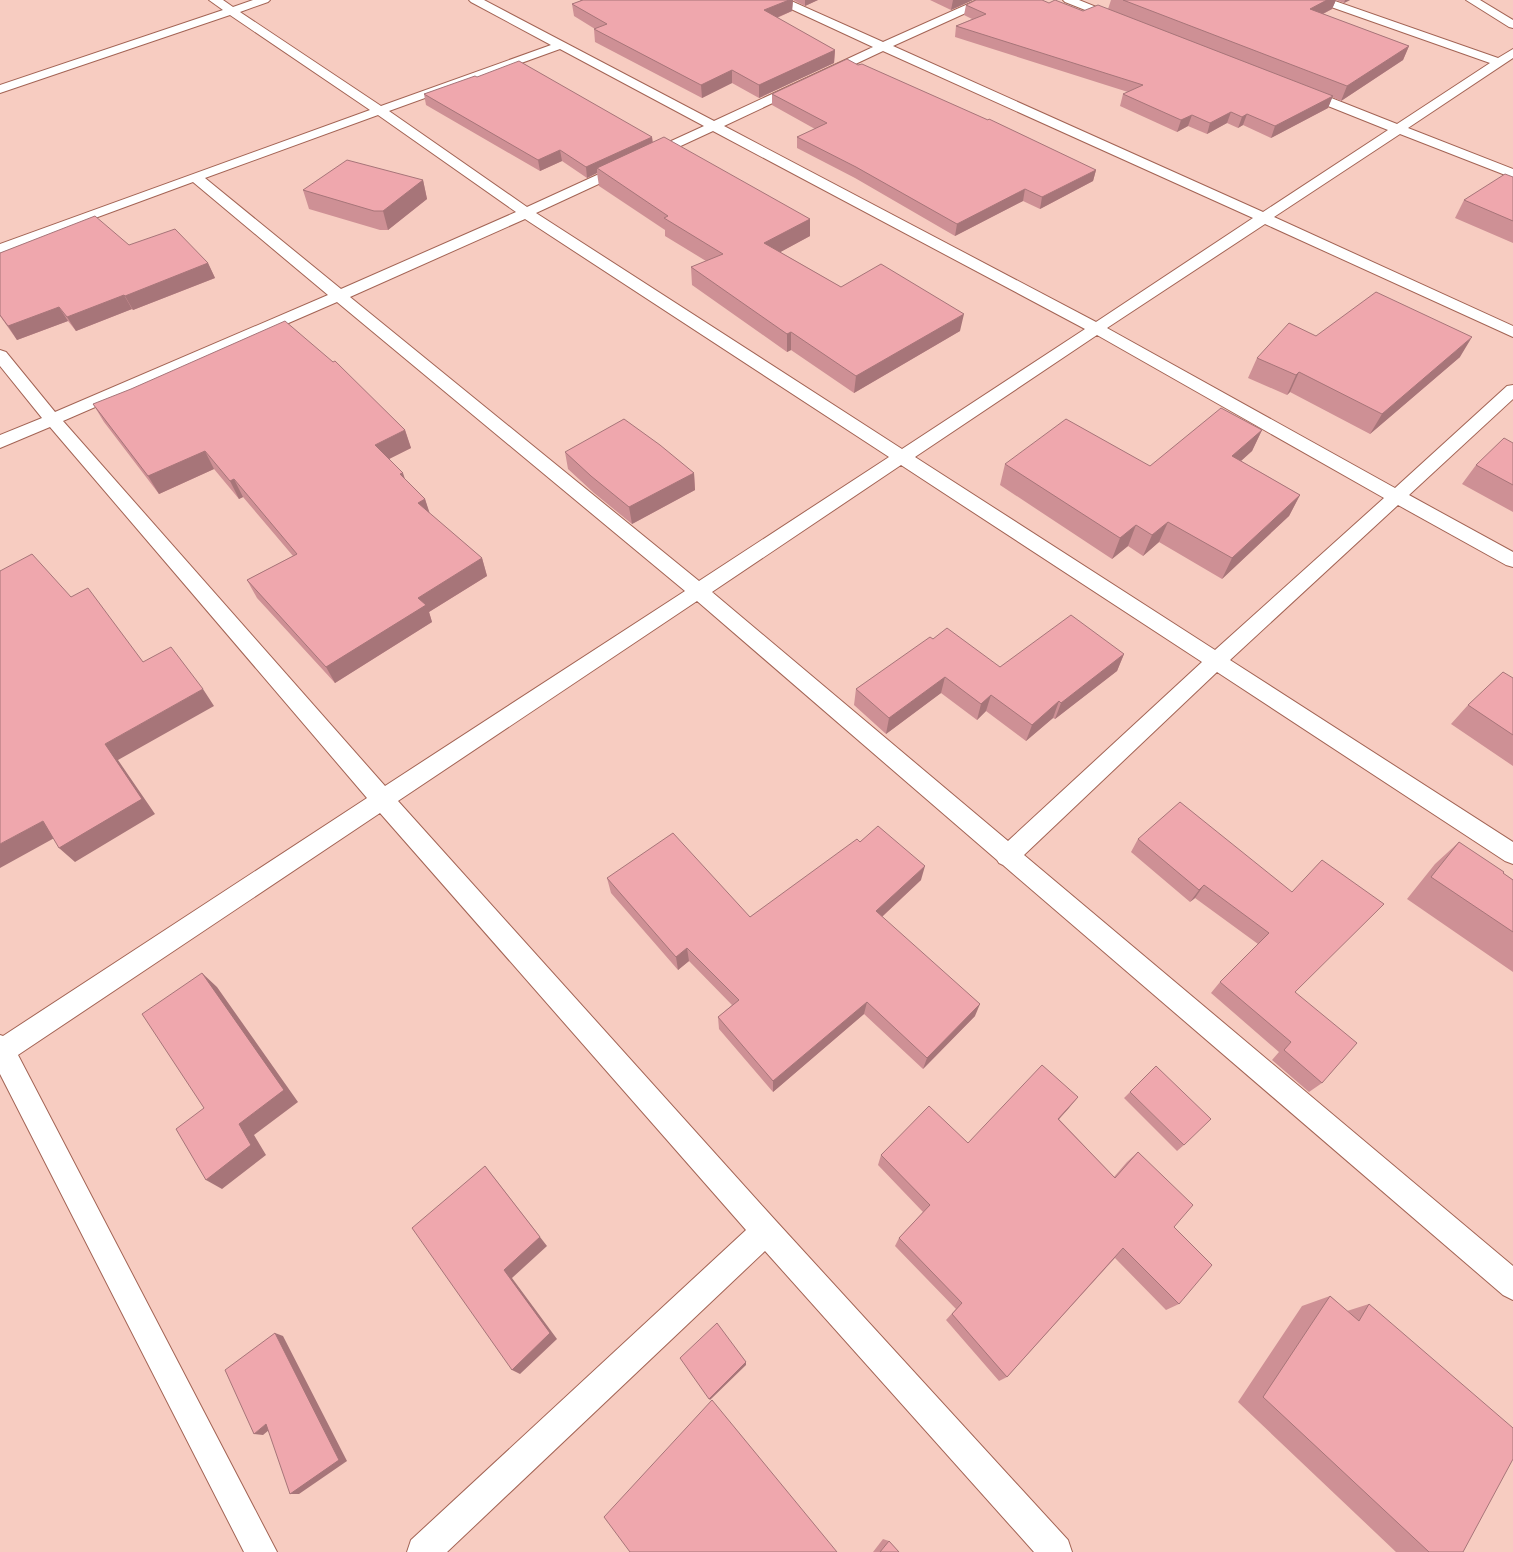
<svg xmlns="http://www.w3.org/2000/svg" width="1513" height="1552" font-family="'Zilla Slab',serif">
<style>
.lines{fill:none;stroke-linecap:round;stroke-linejoin:round}
.minor-casing{stroke:#a36455;stroke-width:2}
.minor{fill:#fff;fill-rule:evenodd}
.wall{fill:#ce9095}
.shaded-wall{fill:#a77579}
.building{fill:#efa7ad;stroke:#a77579}
</style>
<rect width="100%" height="100%" fill="#f7ccc1"/>
<g class="lines">
<g class="minor-casing">
<path id="minor" d="M209 0H223L233 7 253 0H270L268 2 240 12 381 106 551 45 471 2 469 0H484L714 121 873 47 776 2 774 0H789L883 42 977 0H992L990 2 893 46 1263 212 1388 130 1298 94 1296 91 1298 88H1306L1397 124 1490 63 1317 2 1315 0H1332L1498 58 1513 49V58L1408 128 1513 169V178L1400 134 1274 217 1513 326V337L1265 224 1107 328 1395 488 1507 386 1513 385V399L1409 495 1513 552V567L1506 565 1398 505 1230 660 1513 842V864L1505 861 1217 672 1024 855 1513 1266V1300L1503 1295 1003 865 999 863 997 860 697 601 398 801 776 1221 1068 1540 1072 1552H1034L765 1251 447 1552H407L411 1540 746 1230 380 813 18 1055 277 1552H244L0 1074V1035L3 1036 367 798 50 427 0 448V435L42 418 0 366V350L6 352 55 412 328 295 193 182 0 253V244L370 110 230 15 0 93V85L223 10ZM560 49 704 126 527 207 389 111ZM883 51 1253 218 1096 322 724 126ZM378 115 516 212 341 289 205 178ZM713 131 1085 329 902 449 536 213ZM525 219 889 457 699 581 350 297ZM337 302 685 591 385 786 63 421ZM1097 335 1384 498 1215 650 915 457ZM901 465 1202 662 1008 841 712 592Z
M1063 0H1079L1121 17 1123 19 1121 21H1113L1065 2Z
M1466 0H1480L1513 20V28L1509 27Z"/>
</g>
<use href="#minor" class="minor"/>
</g>
<path class="wall" d="M580 0H818L805 6 793 0 792 11 777 18 835 50 834 63 759 98 732 83 702 98 595 42 594 29H595L574 16 572 4 580 1Z
M930 0H973L951 10Z
M1111 0H1336L1332 9 1323 14 1409 46 1403 60 1341 101 1332 97 1328 108 1271 138 1243 125 1238 128 1227 123 1207 134 1188 126 1177 132 1120 106 1123 94 1128 92 955 37 956 26 972 19 964 15 966 5 1049 3 1083 11 1108 9Z
M1336 0H1350L1344 3Z
M477 77 652 137 653 143 810 219V236L780 252 841 287 960 331 854 393 791 350 787 352 692 285 691 267 706 261 665 236V230L599 186 597 173 587 178 562 161 540 171 426 105 424 94Z
M772 94 1096 170 1093 181 1040 209 1023 201 955 236 855 178 797 148V137L815 129 772 105Z
M1513 177V243L1455 218 1464 200Z
M423 180 427 199 388 230H380L309 209 303 190Z
M129 245 208 263 215 278 133 310 132 309 76 331 68 321 17 340 0 316V253Z
M1316 336 1460 357 1370 434 1290 392 1287 395 1248 378 1257 358Z
M93 404 405 430 411 448 389 459 405 479 425 499 429 513 482 558 487 576 429 612 432 622 335 683 257 598 247 580 293 556 243 497 239 499 214 469 159 494 104 422Z
M1262 430 1252 451 1241 461 1300 495 1289 516 1222 579 1159 542 1143 556 1128 546 1112 559 1000 485 1005 464 1150 466Z
M1513 443V512L1462 484 1476 465Z
M565 452 694 473 695 490 632 524 594 493 568 469Z
M933 639 1000 667 1124 654 1117 671 1055 719 1053 718 1026 741 986 711 977 720 941 693 886 734 854 705 856 689Z
M1513 678V766L1451 724 1468 705Z
M1138 839 1292 892 1295 992 1322 1083 1309 1092 1272 1060 1279 1052 1211 993 1220 982 1258 944 1195 898 1190 902 1131 852Z
M860 842 921 880 882 917 975 1016 923 1069 864 1014 773 1092 719 1029 718 1017 732 1005 689 961 678 970 611 893 607 878 750 917Z
M1459 842 1513 880V972L1407 899 1435 864Z
M1130 1092 1184 1145 1177 1151 1124 1098Z
M1078 1097 1059 1119 1114 1177 1127 1162 1138 1152 1174 1227 1179 1304 1166 1310 1115 1258 1007 1377 999 1381 946 1320 956 1309 895 1246 899 1238 923 1212 878 1165 881 1155 968 1143Z
M1330 1296 1347 1311 1369 1304 1463 1552H1396L1238 1402 1302 1306Z
M883 1539 889 1541 899 1552H873Z"/>
<path class="shaded-wall" d="M789 0H793L792 11 764 23V10Z
M805 0H818L805 6Z
M953 0H973L951 10Z
M1327 0H1336L1332 9 1305 23 1310 9Z
M1345 0H1350L1344 3Z
M1409 46 1403 60 1341 101 1347 86Z
M835 50 834 63 759 98V85Z
M732 70V83L702 98 701 85Z
M1333 96 1328 108 1271 138 1275 126Z
M1231 112 1227 123 1207 134 1210 123Z
M1247 114 1243 125 1238 128 1242 117Z
M1192 115 1188 126 1177 132 1181 120Z
M652 137 653 148 597 168V173L587 178 586 167Z
M560 150 562 161 540 171 538 160Z
M1096 170 1093 181 1040 209 1042 197Z
M423 180 427 199 388 230 383 211Z
M1025 189 1023 201 955 236 957 224Z
M810 219V236L764 261V243Z
M208 263 215 278 133 310 125 296Z
M124 295 132 309 76 331 67 317Z
M59 307 68 321 17 340 8 326Z
M964 314 960 331 854 393 856 376Z
M791 332V350L787 352V334Z
M1472 337 1460 357 1370 434 1382 414Z
M1299 372 1290 392 1287 395 1296 375Z
M405 430 411 448 381 463 375 445Z
M1262 430 1252 451 1223 477 1232 456Z
M205 451 214 469 159 494 148 476Z
M403 473 409 491 400 474Z
M694 473 695 490 632 524 629 507Z
M234 479 243 497 239 499 230 481Z
M1300 495 1289 516 1222 579 1232 558Z
M425 499 431 517 418 503Z
M1168 522 1159 542 1143 556 1152 535Z
M1136 525 1128 546 1112 559 1120 538Z
M482 558 487 576 429 612 432 622 335 683 326 667 418 598Z
M1124 654 1117 671 1055 719 1061 703Z
M945 677 941 693 886 734 889 718Z
M203 689 214 706 118 760 155 814 75 862 59 848 105 744Z
M991 695 986 711 977 720 981 704Z
M1059 701 1053 718 1026 741 1032 725Z
M43 821 58 836 0 868V844Z
M925 866 921 880 873 925 876 911Z
M1204 885 1195 898 1190 902 1199 890Z
M687 948 689 961 678 970 676 957Z
M202 973 217 987 298 1102 254 1135 266 1155 222 1189 206 1180 239 1124Z
M867 1002 864 1014 773 1092V1081Z
M980 1004 975 1016 923 1069 927 1058Z
M1078 1097 1069 1108 1050 1129 1058 1119Z
M485 1166 547 1246 512 1278 557 1339 520 1374 512 1370 504 1270Z
M275 1333 283 1336 347 1461 299 1494H290Z
M746 1362V1365L710 1400 709 1399Z
M266 1424 275 1425 263 1435 254 1434Z"/>
<path class="building" d="M583 0H789L764 10 835 50 759 85 732 70 701 85 594 29 607 24 572 4Z
M976 0H1042L1049 3 1055 0 1083 11 1098 5 1333 96 1275 126 1247 114 1242 117 1231 112 1210 123 1192 115 1181 120 1123 94 1143 85 956 26 986 14 966 5Z
M1123 0H1327L1310 9 1409 46 1347 86Z
M847 59 858 65 862 64 988 120 989 119 1096 170 1042 197 1025 189 957 224 856 167 797 137 827 123 772 94Z
M519 61 652 137 586 167 560 150 538 160 424 94 475 76 477 77Z
M664 137 810 219 764 243 841 287 881 264 964 314 856 376 791 332 787 334 691 267 723 254 664 218 668 216 597 168Z
M347 160 423 180 383 211H374L303 190Z
M1505 174 1513 177V221L1464 200Z
M95 216 129 245 175 229 208 263 125 296 124 295 67 317 59 307 8 326 0 315V253Z
M1376 292 1472 337 1382 414 1299 372 1296 375 1257 358 1289 323 1316 336Z
M285 321 333 362 335 361 405 430 375 445 403 473 400 474 425 499 418 503 482 558 418 598 426 605 326 667 247 580 297 554 234 479 230 481 205 451 148 476 93 404 131 389Z
M1221 408 1262 430 1232 456 1300 495 1232 558 1168 522 1152 535 1136 525 1120 538 1005 464 1066 419 1150 466Z
M624 419 660 445 694 473 629 507 591 476 565 452Z
M1504 438 1513 443V485L1476 465Z
M32 554 71 597 88 588 143 662 171 647 203 689 105 744 142 799 59 848 43 821 0 844V571Z
M1071 615 1124 654 1061 703 1059 701 1032 725 991 695 981 704 945 677 889 718 856 689 930 637 933 639 947 628 1000 667Z
M1503 672 1513 678V735L1468 705Z
M1180 802 1292 892 1322 860 1384 904 1295 992 1357 1043 1322 1083 1284 1050 1291 1042 1220 982 1269 933 1204 885 1199 890 1138 839Z
M878 826 925 866 876 911 980 1004 927 1058 867 1002 773 1081 718 1017 739 1000 687 948 676 957 607 878 673 833 750 917 857 839 860 842Z
M1459 842 1504 872 1503 873 1513 880V932L1431 877Z
M202 973 284 1090 239 1124 251 1145 206 1180 176 1129 204 1108 142 1014Z
M1042 1065 1078 1097 1058 1119 1115 1178 1138 1152 1193 1205 1174 1227 1212 1265 1179 1304 1123 1248 1007 1377 952 1314 962 1303 899 1238 930 1205 881 1155 929 1106 968 1143Z
M1156 1066 1211 1119 1184 1145 1130 1092Z
M485 1166 540 1237 504 1270 550 1333 512 1370 412 1228Z
M1330 1296 1359 1321 1369 1304 1513 1428V1459L1463 1552H1429L1263 1397Z
M717 1323 746 1362 709 1399 680 1358Z
M275 1333 339 1460 290 1494 266 1424 254 1434 225 1370Z
M712 1400 837 1552H630L604 1517Z
M889 1541 899 1552H880Z"/>
</svg>
